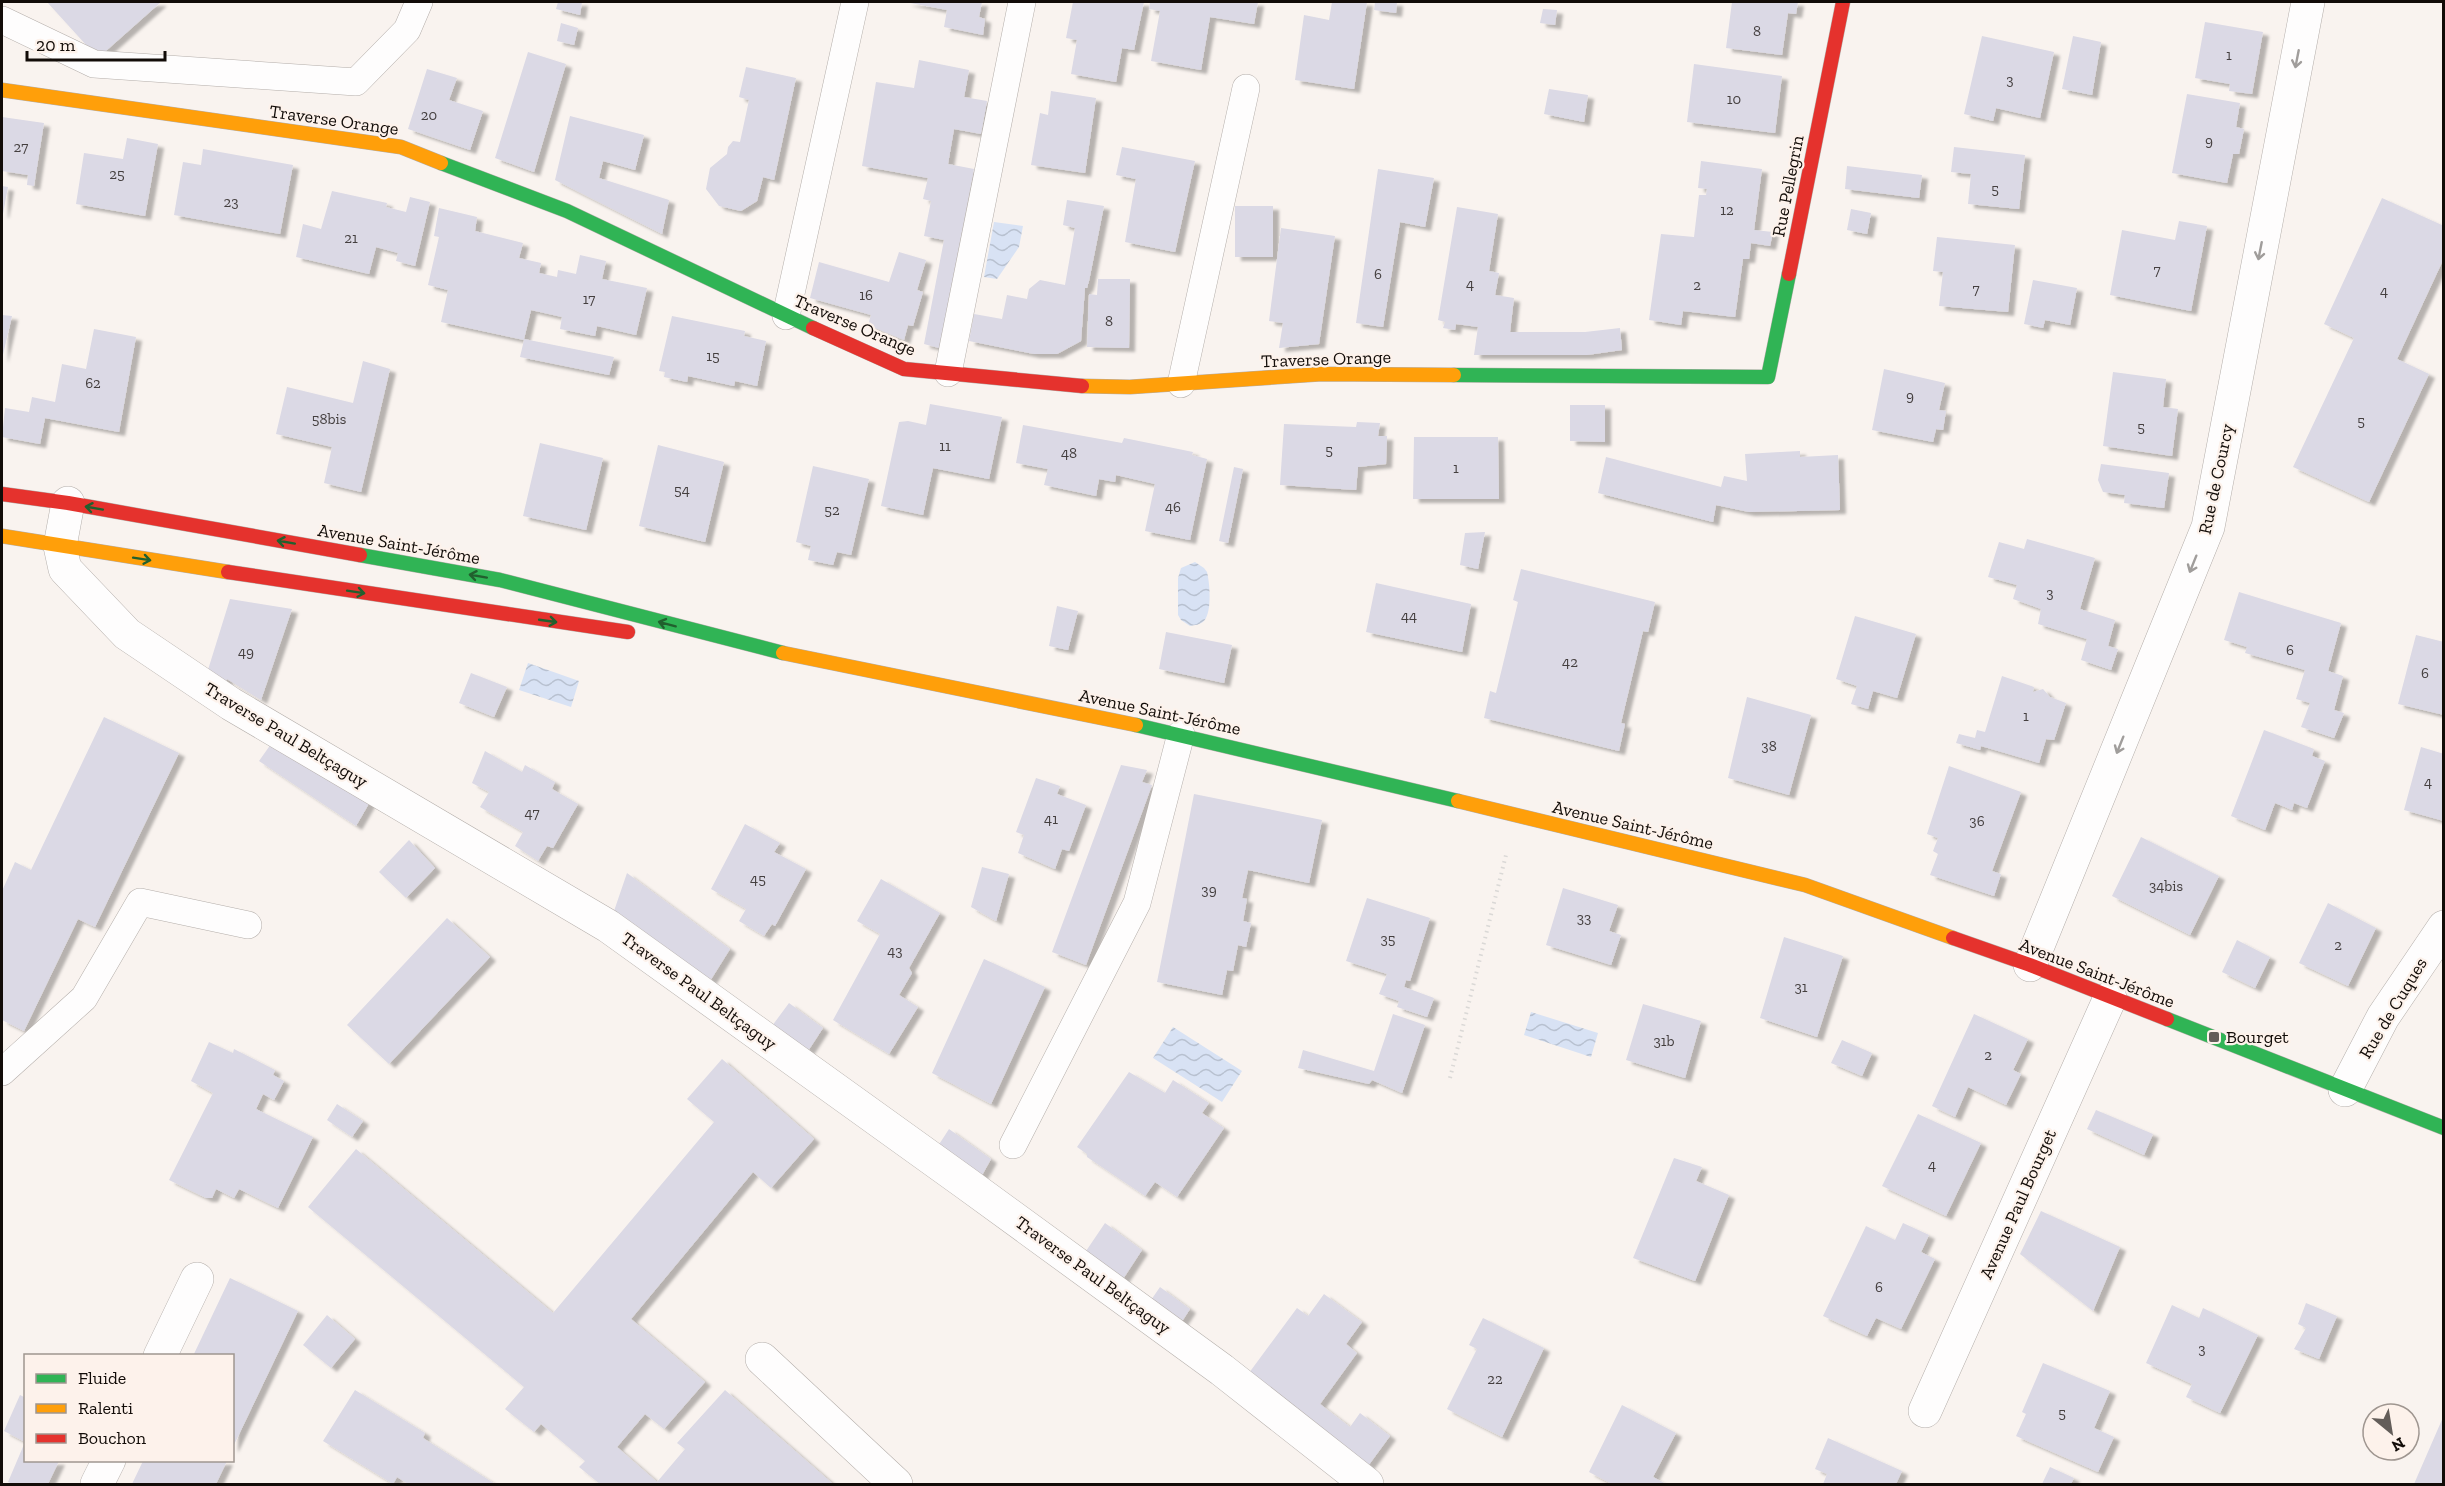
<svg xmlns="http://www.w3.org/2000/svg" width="2445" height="1486" font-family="'Zilla Slab',serif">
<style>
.water{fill:url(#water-waves)}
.building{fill:#dbd9e5;filter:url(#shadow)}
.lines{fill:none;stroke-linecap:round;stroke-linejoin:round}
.lane-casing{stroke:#b4aeaa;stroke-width:28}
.street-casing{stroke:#b4aeaa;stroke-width:34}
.fast-casing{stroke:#b4aeaa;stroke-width:15}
.slow-casing{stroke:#b4aeaa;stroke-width:15}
.jam-casing{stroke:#b4aeaa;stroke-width:15}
.path{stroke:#dad8d6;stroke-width:4;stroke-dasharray:1.5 4.5;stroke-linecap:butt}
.lane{stroke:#fefdfd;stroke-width:27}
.street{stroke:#fefdfd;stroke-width:33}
.fast{stroke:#30b455;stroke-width:14}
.slow{stroke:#ff9f0a;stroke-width:14}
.jam{stroke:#e5322d;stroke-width:14}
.oneway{stroke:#a09d9b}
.oneway2{stroke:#21602e}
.poi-dot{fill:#635d59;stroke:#fdf2eb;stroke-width:2}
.labels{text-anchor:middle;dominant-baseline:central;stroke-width:4.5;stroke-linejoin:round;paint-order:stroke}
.number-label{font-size:15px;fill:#443f3f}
.street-label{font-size:18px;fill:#120c08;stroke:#fdf2eb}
.poi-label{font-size:18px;fill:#120c08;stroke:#fdf2eb;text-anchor:start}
</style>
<defs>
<pattern id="water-waves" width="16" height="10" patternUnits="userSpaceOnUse" patternTransform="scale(1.5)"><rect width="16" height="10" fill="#d8e2f4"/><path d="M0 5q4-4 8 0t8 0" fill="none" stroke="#b8c1d0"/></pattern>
<filter id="shadow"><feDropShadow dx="6" dy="4" stdDeviation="1.5" flood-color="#0004"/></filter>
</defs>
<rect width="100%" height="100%" fill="#f9f3ef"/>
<path class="water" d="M994 222 1023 226 1019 247 997 279 984 277Z
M1195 562 1204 568 1207 572C1210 584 1212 612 1204 621 1200 625 1195 625 1190 626L1181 620 1178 615V578L1181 568Z
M528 663 579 681 571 707 519 690Z
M1531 1012 1598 1033 1591 1057 1524 1035Z
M1173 1027 1242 1071 1222 1102 1153 1058Z"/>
<path class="building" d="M47 2H161L98 58Z
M558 2H582L580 15 556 9Z
M905 2H982L979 17 985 19 983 35 944 27 947 10Z
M1073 2H1144L1134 50 1122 48 1116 82 1071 74 1077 40 1066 38Z
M1150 2H1258L1254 24 1210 17 1201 70 1151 61 1160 11 1149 9Z
M1332 2H1367L1354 89 1295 80 1304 15 1329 20Z
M1375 2H1397L1396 13 1374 10Z
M1732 2H1798L1796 14 1788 13 1782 55 1726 48Z
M1543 9 1557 10 1555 25 1540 23Z
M2205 22 2263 32 2252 94 2229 91 2230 84 2195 78Z
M561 23 578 28 574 45 557 41Z
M1982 36 2054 52 2040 118 1996 108 1993 121 1964 114Z
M2073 36 2101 42 2092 95 2062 89Z
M528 52 566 64 534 172 495 158Z
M919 60 969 70 964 97 987 101 981 134 954 129 948 164 974 169 939 348 924 344 944 240 924 236 931 201 923 199 928 178 862 166 876 82 914 88Z
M1694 64 1782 76 1775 133 1687 122Z
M746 67 796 78 774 180 763 177 757 201 741 211 719 206 706 189 710 168 727 154 728 147 733 141 740 142 749 100 739 97Z
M427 69 457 78 449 100 483 111 470 150 408 129Z
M1549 89 1588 95 1584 122 1544 114Z
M1051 91 1096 98 1085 173 1031 165 1040 113 1048 115Z
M2187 94 2240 103 2236 127 2244 129 2239 154H2233L2227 183 2172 173Z
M570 116 644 135 635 170 603 161 599 178 669 200 662 234 555 180Z
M2 117 44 123 34 186 27 185 28 175 2 171Z
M127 138 158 144 145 216 76 204 84 153 123 159Z
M1122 147 1195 161 1175 252 1125 242 1136 179 1116 175Z
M1954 147 2025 155 2019 209 1968 204 1971 174 1951 172Z
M203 149 293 165 280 234 174 215 183 162 201 165Z
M1701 161 1762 169 1754 230 1773 232 1770 246 1751 243 1749 259H1743L1735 317 1683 311 1681 325 1649 320 1661 234 1694 237 1699 195H1706L1707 189 1698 188Z
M1847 166 1922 175 1919 198 1845 189Z
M1378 169 1434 178 1425 227 1400 222 1383 327 1356 323Z
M2 186 8 187 3 214H2Z
M332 191 387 203 386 207 406 212 410 197 430 202 415 266 396 261 398 253 376 247 369 274 296 257 303 224 321 229Z
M2382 198 2444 226V258L2397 359 2429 374 2369 502 2293 467 2354 338 2324 324Z
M1067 200 1104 206 1089 281 1087 288H1085L1081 341 1057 354H1034L969 341 974 314 1002 319 1007 295 1027 299 1029 289 1040 280 1065 285 1075 228 1063 225Z
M1235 206H1273V257H1235Z
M1457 207 1498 214 1489 271 1499 273 1495 295 1514 298 1510 332H1585L1620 328 1622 350 1587 355H1474L1478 327 1456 324 1455 330 1443 328 1445 322 1438 320Z
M439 208 477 217 475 231 523 243 519 258 541 263 539 273 557 277 558 270 576 274 580 255 606 261 602 279 647 288 636 335 597 326 595 336 560 329 562 317 531 310 524 339 614 357 609 375 520 357 524 340 441 322 448 290 428 285 439 237 434 236Z
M1851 209 1871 213 1867 234 1847 230Z
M2179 221 2207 226 2191 311 2110 295 2122 230 2175 240Z
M1281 228 1335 236 1319 344 1279 348 1283 323 1269 321Z
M1937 237 2015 245 2008 312 1939 306 1943 272 1933 271Z
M899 252 926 260 917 290 923 292 913 326 908 325 904 340 868 325 871 315 810 298 819 262 889 282Z
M1098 279H1130L1129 348 1087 347 1089 294 1097 295Z
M2033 280 2077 288 2070 325 2045 320 2043 328 2024 324Z
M2 315 12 316 2 359Z
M672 316 745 331 744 336 766 341 757 386 735 381 734 386 688 376 687 382 664 377 665 372 659 371Z
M94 329 136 337 119 432 45 418 40 444 2 437 5 408 29 412 32 397 55 402 62 364 86 369Z
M363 361 390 369 361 492 324 483 332 447 276 434 287 387 353 403Z
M1884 369 1945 383 1939 410 1946 411 1943 430 1936 429 1933 442 1872 430Z
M2113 372 2166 379 2163 407 2178 409 2172 456 2103 446Z
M930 404 1002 417 989 479 933 468 923 515 881 506 899 422 908 421 926 425Z
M1570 405H1605V442L1570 441Z
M1357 422 1380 423 1378 436H1387L1386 464 1358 467 1356 490 1280 485 1284 424 1356 427Z
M1023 425 1122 443 1124 438 1193 452 1192 455 1207 459 1190 540 1145 531 1155 484 1116 475 1115 482 1099 479 1096 496 1044 485 1048 469 1016 463Z
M1414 437H1498L1499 499H1413Z
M540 443 603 458 586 530 523 516Z
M658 445 724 462 705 542 639 526Z
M1800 451V457L1838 455 1840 510 1749 512 1716 505 1713 522 1598 493 1606 457 1721 487 1724 476 1747 481 1745 454Z
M2101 464 2169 473 2164 508 2124 503 2125 495 2103 492 2098 480Z
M813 466 869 479 851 555 837 552 833 565 808 560 811 546 796 542Z
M1234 467 1243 469 1228 543 1219 541Z
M1485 532 1478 569 1460 565 1465 533Z
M2027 539 2095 558 2080 609 2115 620 2108 646 2118 649 2111 670 2081 660 2087 639 2038 624 2041 609 2013 599 2017 585 1988 577 1999 542 2024 549Z
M1521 569 1655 602 1648 632 1643 631 1621 723 1625 724 1619 751 1484 718 1490 691 1496 693 1518 602 1513 600Z
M1376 583 1471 604 1462 652 1366 632Z
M2239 592 2341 623 2328 671 2343 676 2334 710 2344 713 2334 738 2301 727 2310 703 2296 699 2305 670 2245 653 2247 647 2224 640Z
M230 599 292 609 261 700 227 679 225 683 207 673Z
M1057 606 1078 611 1068 650 1049 646Z
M1855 616 1916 634 1897 698 1873 691 1868 709 1851 704 1857 686 1836 679Z
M1166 632 1232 645 1224 683 1159 669Z
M2416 635 2444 642V715L2398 704Z
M471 673 507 687 494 717 459 703Z
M2002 676 2034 687 2033 692 2043 689 2050 697 2066 703 2054 740 2046 739 2039 763 1981 746 1980 750 1956 743 1959 734 1975 738 1977 730 1985 732Z
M1747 697 1811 715 1789 795 1728 778Z
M104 717 179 753 95 927 78 919 24 1031 2 1020V891L15 862 31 870Z
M2264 730 2314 749 2312 756 2325 761 2307 808 2294 803 2292 810 2275 803 2265 830 2231 816Z
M271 744 371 800 356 826 259 761Z
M2421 747 2444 754V821L2404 810Z
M485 751 522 772 525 765 555 782 552 789 578 804 553 848 547 846 538 861 515 846 523 832 480 807 489 792 472 783Z
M1121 765 1147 770 1142 782 1152 785 1086 965 1052 952Z
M1949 766 2021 792 1992 871 2001 874 1994 896 1930 875 1938 854 1933 851 1938 838 1927 834Z
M1036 778 1060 786 1057 794 1086 805 1069 851 1062 849 1055 869 1018 853 1024 835 1016 832Z
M1194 794 1322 820 1309 883 1248 870 1242 898 1247 899 1243 921 1251 923 1246 947 1238 945 1233 971 1227 970 1222 995 1157 982Z
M745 824 780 843 774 852 806 869 775 926 772 924 764 936 739 921 746 909 711 889Z
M2141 837 2219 876 2190 935 2112 896Z
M409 840 435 868 406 898 379 872Z
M982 867 1009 874 996 921 971 907Z
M627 873 730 949 710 981 614 911Z
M881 879 940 913 909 968 912 973 899 995 918 1007 889 1054 833 1020 880 934 857 921Z
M1563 888 1618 905 1609 931 1621 935 1611 965 1546 945Z
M1367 898 1430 918 1410 981 1406 980 1404 987 1434 998 1427 1017 1397 1007 1399 1001 1379 994 1387 974 1346 961Z
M2328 903 2376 928 2348 986 2299 963Z
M447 918 490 957 389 1064 347 1025Z
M1784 937 1843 956 1817 1037 1760 1018Z
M2237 940 2270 957 2255 988 2222 972Z
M984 959 1045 987 991 1104 932 1073Z
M789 1003 823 1028 808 1051 772 1026Z
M1643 1004 1701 1021 1685 1078 1626 1060Z
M1393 1014 1425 1025 1402 1093 1372 1080 1369 1084 1298 1068 1303 1050 1374 1071Z
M1974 1014 2028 1039 2013 1070 2021 1074 2006 1105 1968 1087 1955 1117 1932 1106Z
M1842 1040 1872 1053 1862 1076 1831 1063Z
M209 1042 233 1053 234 1049 275 1070 273 1075 284 1081 274 1100 263 1094 256 1109 313 1137 278 1208 239 1189 234 1198 216 1189 212 1198H206L169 1180 213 1093 191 1081Z
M722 1059 814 1139 771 1188 753 1172 631 1319 705 1382 664 1429 645 1414 617 1447 657 1482 685 1449 677 1443 725 1390 833 1484H600L579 1467 585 1461 541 1424 534 1432 505 1409 524 1387 308 1207 356 1149 553 1313 714 1122 687 1099Z
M1129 1072 1165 1093 1173 1080 1209 1103 1202 1113 1224 1128 1177 1197 1155 1182 1145 1196 1087 1157V1154L1077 1147Z
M337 1104 363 1121 352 1137 327 1120Z
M2096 1110 2153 1134 2144 1155 2087 1129Z
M1918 1114 1981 1143 1946 1216 1882 1186Z
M949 1129 991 1159 981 1177 938 1146Z
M1674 1158 1702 1167 1696 1181 1729 1195 1695 1281 1633 1258Z
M2041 1211 2120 1247 2093 1311 2020 1254Z
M1105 1223 1142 1250 1121 1282 1084 1254Z
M1903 1223 1929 1235 1921 1252 1935 1259 1901 1329 1876 1318 1867 1336 1823 1316 1866 1226 1895 1240Z
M230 1278 298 1311 232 1449V1356H193Z
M1160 1287 1190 1309 1179 1326 1149 1303Z
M1324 1294 1362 1322 1346 1344 1357 1353 1320 1404 1350 1427 1360 1413 1390 1436 1368 1466 1246 1377 1297 1308 1308 1316Z
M2306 1303 2337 1316 2319 1359 2294 1349 2306 1328 2298 1324Z
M2172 1305 2199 1318 2203 1308 2258 1335 2220 1413 2186 1397 2192 1384 2146 1363Z
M327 1315 355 1339 331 1368 303 1345Z
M1483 1318 1544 1348 1502 1437 1447 1409 1477 1349 1469 1345Z
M2043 1363 2110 1391 2094 1428 2114 1437 2098 1472 2016 1436 2026 1414 2022 1412Z
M355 1390 425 1433 423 1438 495 1484H408L397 1477 393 1484 323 1441Z
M20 1395 26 1398V1461H59L48 1484H13L8 1482 25 1442 4 1431Z
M1622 1405 1676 1433 1653 1477 1666 1484H1612L1589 1472Z
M2444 1415V1484H2414Z
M1828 1438 1902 1471 1896 1484H1823L1827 1474 1815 1469Z
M143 1461H227L216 1484H132Z
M2050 1467 2074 1478 2071 1484H2042Z"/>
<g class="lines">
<g class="lane-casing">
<path id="lane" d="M2 20 94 64 356 82 407 30 419 2
M786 316 855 2
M948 373 1022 2
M1181 384 1246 88
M2 1072 84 998 140 902 248 925
M1013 1145 1137 903 1181 734"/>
</g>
<g class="street-casing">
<path id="street" d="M68 503 60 546 65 569 127 634 231 704 608 926 967 1184 1222 1370 1367 1484
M2030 965 2208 527 2308 2
M2345 1090 2383 1017 2444 927
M160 1356 197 1279
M762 1359 896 1484
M1925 1411 2110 998
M97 1484 109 1460"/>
</g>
<g class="fast-casing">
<path id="fast" d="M441 163 567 211 813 328
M1454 375 1768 377 1789 274
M360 555 500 580 783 653
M1136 725 1458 801
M2167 1019 2444 1128"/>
</g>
<g class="slow-casing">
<path id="slow" d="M2 90 401 147 441 163
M1082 386 1130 387 1322 374 1454 375
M2 536 228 572
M783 653 1136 725
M1458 801 1805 885 1953 938"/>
</g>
<g class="jam-casing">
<path id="jam" d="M1789 274 1843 2
M813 328 904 369 1082 386
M2 494 68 503 360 555
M228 572 628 632
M1953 938 2030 965 2167 1019"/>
</g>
<path class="path" d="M1450 1078 1506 855"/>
<use href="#lane" class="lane"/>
<use href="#street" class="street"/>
<use href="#fast" class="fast"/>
<use href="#slow" class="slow"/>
<use href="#jam" class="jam"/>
</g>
<defs><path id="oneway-shaft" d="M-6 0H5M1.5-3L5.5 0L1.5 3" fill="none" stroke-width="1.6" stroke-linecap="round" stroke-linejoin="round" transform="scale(1.5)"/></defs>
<g class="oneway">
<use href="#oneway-shaft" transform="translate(2297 59) rotate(101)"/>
<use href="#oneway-shaft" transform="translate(2260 251) rotate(101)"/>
<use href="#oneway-shaft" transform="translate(2193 564) rotate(112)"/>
<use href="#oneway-shaft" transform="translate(2120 745) rotate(112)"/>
</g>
<g class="oneway2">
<use href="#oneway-shaft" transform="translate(94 508) rotate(-170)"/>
<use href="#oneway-shaft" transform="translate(286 542) rotate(-170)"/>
<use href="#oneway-shaft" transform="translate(142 559) rotate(9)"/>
<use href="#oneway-shaft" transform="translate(478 576) rotate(-170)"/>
<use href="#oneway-shaft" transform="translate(356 592) rotate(9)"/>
<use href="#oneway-shaft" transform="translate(548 621) rotate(8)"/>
<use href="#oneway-shaft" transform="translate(667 624) rotate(-165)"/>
</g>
<rect class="poi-dot" x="2208" y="1031" width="12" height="12" rx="3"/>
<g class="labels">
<g class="number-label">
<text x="1757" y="31">8</text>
<text x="2229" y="55">1</text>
<text x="2010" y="80">3</text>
<text x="1734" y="99">10</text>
<text x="429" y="115">20</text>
<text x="2209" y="141">9</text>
<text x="21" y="147">27</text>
<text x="117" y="174">25</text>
<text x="1995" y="189">5</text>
<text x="231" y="202">23</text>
<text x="1727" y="210">12</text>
<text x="351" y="238">21</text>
<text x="2157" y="270">7</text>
<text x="1378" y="274">6</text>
<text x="1470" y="284">4</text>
<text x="1697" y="285">2</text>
<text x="1976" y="289">7</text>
<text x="2384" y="291">4</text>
<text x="866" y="295">16</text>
<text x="589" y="299">17</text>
<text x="1109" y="321">8</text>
<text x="713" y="356">15</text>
<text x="93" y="383">62</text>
<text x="1910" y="396">9</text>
<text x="329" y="419">58bis</text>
<text x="2361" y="421">5</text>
<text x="2141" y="427">5</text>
<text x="945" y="446">11</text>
<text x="1329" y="450">5</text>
<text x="1069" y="453">48</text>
<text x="1456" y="468">1</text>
<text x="682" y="490">54</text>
<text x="1173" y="507">46</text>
<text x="832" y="510">52</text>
<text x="2050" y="593">3</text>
<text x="1409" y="616">44</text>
<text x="2290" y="650">6</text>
<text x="246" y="652">49</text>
<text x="1570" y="662">42</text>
<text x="2425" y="673">6</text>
<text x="2026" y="716">1</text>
<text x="1769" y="746">38</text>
<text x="2428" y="782">4</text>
<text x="532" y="813">47</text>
<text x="1051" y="819">41</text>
<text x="1977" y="821">36</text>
<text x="758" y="879">45</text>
<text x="2166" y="886">34bis</text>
<text x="1209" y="890">39</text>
<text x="1584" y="918">33</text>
<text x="1388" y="939">35</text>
<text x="2338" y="945">2</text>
<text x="895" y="951">43</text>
<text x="1801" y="987">31</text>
<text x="1664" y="1041">31b</text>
<text x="1988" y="1055">2</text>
<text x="1932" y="1165">4</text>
<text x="1879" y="1287">6</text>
<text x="2202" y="1349">3</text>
<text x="1495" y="1379">22</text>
<text x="2062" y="1413">5</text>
</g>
<g class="street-label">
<text transform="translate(334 120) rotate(8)">Traverse Orange</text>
<text transform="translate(1788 186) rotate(-79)">Rue Pellegrin</text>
<text transform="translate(855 325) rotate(23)">Traverse Orange</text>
<text transform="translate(1326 359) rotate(-2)">Traverse Orange</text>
<text transform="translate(2216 479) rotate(-78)">Rue de Courcy</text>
<text transform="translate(399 544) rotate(10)">Avenue Saint-Jérôme</text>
<text transform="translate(1160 712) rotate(12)">Avenue Saint-Jérôme</text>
<text transform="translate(286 735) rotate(31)">Traverse Paul Beltçaguy</text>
<text transform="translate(1633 825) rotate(13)">Avenue Saint-Jérôme</text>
<text transform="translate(2097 973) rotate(21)">Avenue Saint-Jérôme</text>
<text transform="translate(699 991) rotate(36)">Traverse Paul Beltçaguy</text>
<text transform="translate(2393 1008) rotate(-59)">Rue de Cuques</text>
<text transform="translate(2018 1204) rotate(-66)">Avenue Paul Bourget</text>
<text transform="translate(1093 1275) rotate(36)">Traverse Paul Beltçaguy</text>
</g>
<g class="poi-label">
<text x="2226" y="1037">Bourget</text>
</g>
</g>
<rect width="2445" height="1486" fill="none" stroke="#120c08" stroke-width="6"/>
<rect x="24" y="1354" width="210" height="108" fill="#fdf2eb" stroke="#9f9690" stroke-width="1.5"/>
<rect x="36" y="1374" width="30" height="9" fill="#30b455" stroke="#9f9690" stroke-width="1.5"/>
<text x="78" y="1384" font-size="18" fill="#120c08">Fluide</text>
<rect x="36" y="1404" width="30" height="9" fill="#ff9f0a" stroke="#9f9690" stroke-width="1.5"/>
<text x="78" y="1414" font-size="18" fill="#120c08">Ralenti</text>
<rect x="36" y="1434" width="30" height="9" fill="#e5322d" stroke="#9f9690" stroke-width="1.5"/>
<text x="78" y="1444" font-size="18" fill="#120c08">Bouchon</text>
<g transform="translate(2391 1432) rotate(150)"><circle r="28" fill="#fdf2eb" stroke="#9f9690" stroke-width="1.5"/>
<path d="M0-4.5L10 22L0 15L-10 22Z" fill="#635d59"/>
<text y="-9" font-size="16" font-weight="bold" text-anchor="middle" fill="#120c08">N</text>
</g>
<path d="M27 51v9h138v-9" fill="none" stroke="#120c08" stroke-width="3"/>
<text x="36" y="51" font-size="18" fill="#120c08" stroke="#fdf2eb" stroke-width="4.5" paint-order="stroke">20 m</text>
</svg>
